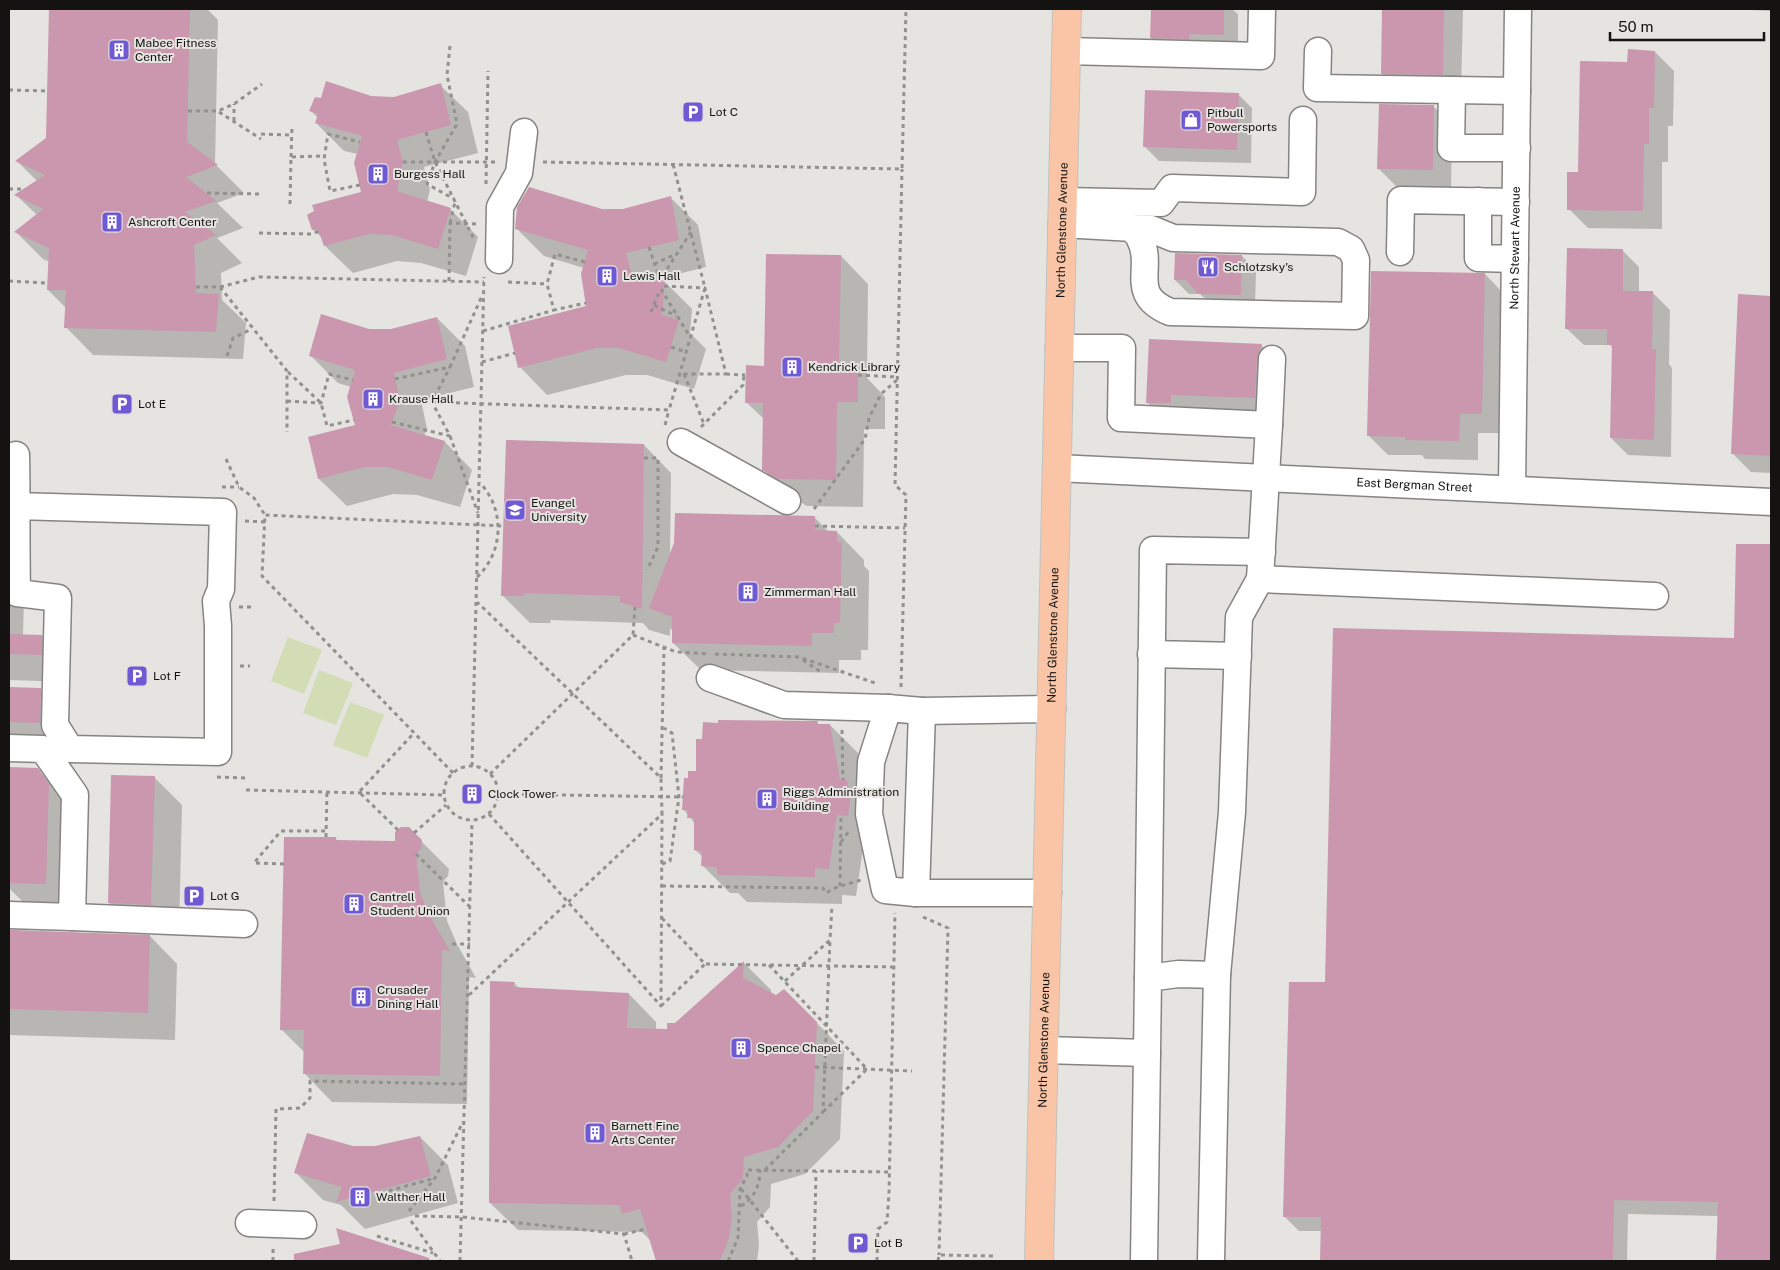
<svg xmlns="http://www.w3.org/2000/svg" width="1780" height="1270" font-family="'Public Sans',sans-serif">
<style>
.green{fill:#d2ddb5}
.shadow{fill:#0003}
.building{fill:#ca97ae}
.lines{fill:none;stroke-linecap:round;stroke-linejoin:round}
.minor-casing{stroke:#868480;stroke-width:29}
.major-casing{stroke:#c2c2c1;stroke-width:30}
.path{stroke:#92918e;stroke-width:3;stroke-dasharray:4 4;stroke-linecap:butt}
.minor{stroke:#fff;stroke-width:26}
.major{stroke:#fac5a7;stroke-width:28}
.labels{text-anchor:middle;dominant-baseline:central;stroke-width:4;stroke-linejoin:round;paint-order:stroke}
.poi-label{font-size:12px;fill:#141312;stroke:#e6e4e0;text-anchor:start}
.street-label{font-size:12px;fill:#141312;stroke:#e6e4e0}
</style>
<rect width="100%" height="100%" fill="#e6e4e0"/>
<path class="green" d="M288 637 322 650 304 694 271 681Z
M319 670 353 683 336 725 303 713Z
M350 702 384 715 367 758 333 745Z"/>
<path class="shadow" d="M51 9H207L218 20 215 164 244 193 217 203 243 228 217 238 242 263 221 273 222 300 246 323 243 359 93 355 66 327V308L48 290 50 262 43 259 16 232 37 215 16 195 37 181 17 161 48 139Z
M1152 9H1232L1238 14V48L1166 52 1151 38Z
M1383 9H1463L1461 93 1401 92 1382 73Z
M1729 9H1771V11Z
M1655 52 1674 71 1673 126H1668V162H1662V229L1588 228 1569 209 1579 173 1628 64Z
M440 85 468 112 478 153 424 167 430 190 427 202 450 209 478 237 466 276 421 263 397 261 353 273 325 246 323 239 313 229 363 193 358 154 344 151 316 123 318 118 311 111 321 99 371 97 394 98Z
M1238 94 1252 108 1251 163 1159 161 1145 147Z
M1433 106 1452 125 1451 189 1398 188 1379 169Z
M671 198 698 225 706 267 654 280 664 281 692 309 690 333 706 349 694 389 647 375H626L547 395 520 367 588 307 584 268 544 256 516 228 602 210H624Z
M1622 250 1639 267V292L1653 293 1670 310 1669 364 1672 368 1671 457 1628 455 1611 438 1613 349 1610 345H1584L1566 328Z
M841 256 868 284 867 378 885 397V429H864L863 507 807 506 791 497 763 469 764 419 746 402 765 367Z
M1242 256 1256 270 1255 308 1214 307 1200 294H1189L1175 280Z
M1485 274 1503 293 1501 433H1478V460L1425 459 1422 455H1388L1369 436Z
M1739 295 1771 297V473L1751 472 1732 453Z
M437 318 465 346 474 387 421 400 427 429 424 436 445 442 472 470 460 507 417 495 393 494 347 506 319 479 310 438 357 426 351 387 338 383 311 356 369 331 391 330Z
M1261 345 1280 364 1274 416 1166 421 1147 402Z
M644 445 671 473 670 556 814 517 829 532H837L864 560V566L869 571 868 650H861V660H839V673L701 670 673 643V631L670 628V636L649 630 643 623 550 620 551 623H530L502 595Z
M9 542 25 558 23 636H42L69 664V682L9 680Z
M1737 545H1771V1261H1718V1216L1628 1214 1627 1261H1321L1322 1231H1299L1285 1217 1326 983 1735 639Z
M9 688 40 689 68 717 67 750 9 749Z
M817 722 820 726 830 725 858 753 866 800 864 842 856 896 842 895V904L747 902 738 893H730L702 865 703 857 695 850 696 825 683 809 689 779 697 773Z
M9 768 37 769 65 797 74 911 31 910 9 888Z
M155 778 182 805 179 931H137L109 903Z
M408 828 449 869 448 876 443 882 447 921 457 944 476 978 469 977 467 1104 332 1102 305 1074V1053L281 1029 335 838 338 841 396 842Z
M9 930 150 936 177 964 175 1040 9 1035Z
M744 963 771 990V994L812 1018 844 1051 840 1139 805 1174 771 1184 770 1207 757 1222 759 1245 757 1261H657L651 1241 642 1232 518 1230 490 1203 491 983H514L520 989 629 994 656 1022V1030L668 1031Z
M420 1137 448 1165 458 1203 365 1229 341 1205 323 1200 295 1172 375 1147Z
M294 1255 429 1259 431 1261H296Z"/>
<path class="building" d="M49 9H190L187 142 218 165 186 177 216 201 185 212 216 235 194 245 196 293 219 294 216 332 64 328 66 290H47L49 248 14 232 43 209 14 195 45 175 15 161 46 138Z
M1151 9H1224V35L1189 34V39L1150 38Z
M1382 9H1444L1443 75 1381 74Z
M1628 49 1655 51 1654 108H1649V144H1644L1643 211 1567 210V172H1578L1580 61 1627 62Z
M326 81 371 96 394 97 441 83 451 125 397 140 403 162 397 191 451 208 438 249 392 235 369 234 324 246 318 229 312 230 307 215 314 211 312 205 361 192 354 163 362 136 315 123 318 114 309 111 315 97 321 98Z
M1145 90 1239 93 1237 150 1143 147Z
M1379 104 1434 105 1433 170 1377 169Z
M529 187 602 209H623L671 196 679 240 626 253 633 279 665 280 662 315 679 320 666 362 619 348H597L518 368 508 326 586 306 581 274 588 250 515 229 517 207Z
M1567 248 1623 249V291H1653L1652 349H1656L1654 440 1610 438 1612 345H1607V329H1565Z
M1175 253 1242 255 1241 295 1198 294 1186 280H1174Z
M766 254 841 255 839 368H858V402H837L836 480 778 479 762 470 763 403H745L746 365 764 366Z
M1371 271 1485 273 1482 414H1460L1459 441 1405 440V437L1367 436Z
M1738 294 1771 296V456L1731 454Z
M321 314 369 329H391L437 317 447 359 394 373 400 401 391 425 445 441 432 480 388 467H365L318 479 308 437 355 425 347 397 355 370 309 356Z
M1149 339 1262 344 1257 358 1255 398 1171 395V403H1146Z
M506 440 644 444 642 609 620 602V596L523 593 524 596H501Z
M675 513 815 516V530L837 531V542H842L840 623H834V633H812V646L672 643V617L649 608 674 543Z
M1736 544H1771V1261H1716L1718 1202 1614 1200 1613 1261H1320L1321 1217H1283L1289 982H1325L1333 628 1734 638Z
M9 634 42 635V655L9 654Z
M9 687 41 688 40 723 9 722Z
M718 720 818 721 817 724H830L840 780H847L850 801 848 816 837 815 829 869 815 868V877L718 875 716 867 701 866 702 851 694 850V818H687L688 810H682L684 778H688V771H696V739H702L703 722 718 723Z
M9 767 38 768 49 784 46 884 9 883Z
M111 775 155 776 151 905 108 903Z
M401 827H409L422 840 421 849 416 854 420 892 429 915 450 951 442 950 440 1076 303 1074 304 1030H280L284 837H336V840L395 841V832Z
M9 930 150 935 148 1013 9 1009Z
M744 961 743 978 776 995 784 989 817 1022 813 1111 778 1147 744 1157 743 1179 730 1194 732 1217 729 1238 720 1261H656L640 1209 622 1214 619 1205 489 1203 490 981 515 982 513 987 629 993 627 1028 667 1029V1023H675Z
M307 1133 353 1146H375L420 1136 431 1176 336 1202 342 1187 294 1173Z
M336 1228 429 1258V1261H294V1254L340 1244Z"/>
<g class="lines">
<g class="minor-casing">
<g id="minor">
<path d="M1066 51 1261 56 1262 9"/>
<path d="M1318 51 1317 88 1452 90"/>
<path d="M1517 148H1451L1452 90 1517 91"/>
<path d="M1063 201 1161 203 1172 188 1302 192 1303 120"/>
<path d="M1478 201V258L1515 259"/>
<path d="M1062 224 1151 229 1173 238 1338 242 1351 249 1356 260 1355 316 1170 312C1126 294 1156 267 1139 237 1137 233 1131 229 1128 226"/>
<path d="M1400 252 1401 200 1516 202"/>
<path d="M499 260 500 207 519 173 524 132"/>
<path d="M1059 348H1122L1121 418 1269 425 1272 359"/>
<path d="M681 442 787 501"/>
<path d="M16 455C17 501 16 547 17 593L58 598 55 725 70 749 218 752V626L216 601 221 589 223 512 16 506"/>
<path id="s1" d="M1057 468 1771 502"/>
<path id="s2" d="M1512 488 1518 9"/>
<path d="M1260 579 1655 596"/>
<path d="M1151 654 1238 656"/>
<path d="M710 678 784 705 888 708"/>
<path d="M9 748 43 749 75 795 72 917 9 915"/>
<path d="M916 893 922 711"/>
<path d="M1048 893H916L885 890 869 814 871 762 888 708 922 711 1052 709"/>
<path d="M72 917 244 924"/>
<path d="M1148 978 1153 550 1262 552"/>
<path d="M1044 1050 1147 1053 1148 978 1178 974 1217 975"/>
<path d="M249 1223 303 1225"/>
<path d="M1144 1261 1147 1053"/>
<path d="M1211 1261 1217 975 1232 812 1239 617 1260 579 1269 425"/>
</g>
</g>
<g class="major-casing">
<g id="major">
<path id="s3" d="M1039 1261 1067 9"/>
</g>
</g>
<path class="path" d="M450 46 447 75 457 124 435 162 427 184 454 199
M9 90 48 91
M188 111H218L234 104 262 84
M219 112 261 139
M234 121V104
M426 132 435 162 475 241
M261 134 292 135
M291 157 292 127
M403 162H497
M543 162 902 169 906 9
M486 184 488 71
M360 185 330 191 324 159 328 134 360 142
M9 189H23
M207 193 260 194
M290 204 291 157 324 156
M450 223 455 202
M259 233 312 234 319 231
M649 247 660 280 691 232
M585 262 555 254 547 284 554 310 586 303
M654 264 674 255
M9 281 47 283
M449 281 450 223 477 224
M508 282 547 284
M664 286 705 288 726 374H678
M196 287H220L259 277 484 282
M220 287 287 371V432
M661 289 690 337
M654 305 676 316
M651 312 660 290
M483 331 554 310
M671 347 686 352
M227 356 233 338 252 329
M482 362 515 353
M288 372 321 403 327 426 354 420
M684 374 704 424
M726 374 745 375
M858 375 897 377
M395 379 450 367 482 296
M287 401 321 403 329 374 353 380
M400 401 669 410 705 288 673 164
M392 422 450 436 432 402 450 367
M665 425 669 410
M701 427 743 385 744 375
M450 436 478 513
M644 458H658V547L647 570
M226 459 239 487 254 498 265 515
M222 487H239
M814 509 865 439 869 418 881 394 897 380
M245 521 265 522
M815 526 905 528
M477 577C504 552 505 509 480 483
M239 607H251
M633 635 676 652 709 654
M715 654 799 657 875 683
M803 660 821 672
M240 666H250
M901 687 906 495 895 485 902 169
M842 730 843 780
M444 793a27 27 0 1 1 54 0a27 27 0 1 1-54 0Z
M472 766 484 277
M453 773 262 576 265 515 503 526
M490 774 633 635 635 607
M217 777 246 778
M661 778 664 648
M246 790 443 795
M498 794 683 797
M489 814 661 1006 662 814
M398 830 359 792 414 733
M414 833 446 805
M326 837 327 791
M841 842 849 831
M416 854 470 907
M284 864 254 863 281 831H327
M662 864 670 861 679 797 672 733 664 728
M662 886 823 888 826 893 837 887 861 880
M840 886 841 815
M923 917 948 928 939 1255
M662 918 705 964 894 967
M452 944H470
M769 965 867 1069 823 1112
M785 981 830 940 832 905
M469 995 662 814 661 778 477 602
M661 1006 705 964
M815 1067 912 1071
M765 1170 823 1112 830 940
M741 1189 798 1261
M381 1193 435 1178
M274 1201 276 1109 300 1108 310 1098V1081L466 1084
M741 1206C754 1198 760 1186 760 1170
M409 1211 435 1178 463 1122
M415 1216 462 1217 624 1234 632 1261
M411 1221 440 1261
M624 1234 646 1229
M377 1236 433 1253
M273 1261V1247
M460 1261 472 821
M728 1261 738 1238 740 1189 747 1176V1170L889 1172
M814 1261 816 1171
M877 1261 878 1229 887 1222 889 1193 895 913
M938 1261 939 1255 993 1256"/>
<use href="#minor" class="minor"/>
<use href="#major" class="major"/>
</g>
<defs>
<g id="building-square" transform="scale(1.125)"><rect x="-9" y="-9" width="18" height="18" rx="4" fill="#6f5ad4" stroke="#e6e4e0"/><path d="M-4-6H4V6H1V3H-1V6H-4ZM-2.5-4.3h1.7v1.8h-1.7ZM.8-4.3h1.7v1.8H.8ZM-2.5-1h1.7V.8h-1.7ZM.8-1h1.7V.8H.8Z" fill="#fff"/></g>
<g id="parking-square" transform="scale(1.125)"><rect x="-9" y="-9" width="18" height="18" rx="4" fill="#6f5ad4" stroke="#e6e4e0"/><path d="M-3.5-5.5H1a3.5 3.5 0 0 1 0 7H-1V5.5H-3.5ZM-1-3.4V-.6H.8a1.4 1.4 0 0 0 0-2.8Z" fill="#fff"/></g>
<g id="shop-square" transform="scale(1.125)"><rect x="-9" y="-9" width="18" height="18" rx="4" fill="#6f5ad4" stroke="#e6e4e0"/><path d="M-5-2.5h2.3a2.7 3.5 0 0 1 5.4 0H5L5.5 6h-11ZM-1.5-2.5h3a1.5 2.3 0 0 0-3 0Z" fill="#fff"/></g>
<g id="restaurant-square" transform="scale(1.125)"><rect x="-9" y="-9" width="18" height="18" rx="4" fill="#6f5ad4" stroke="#e6e4e0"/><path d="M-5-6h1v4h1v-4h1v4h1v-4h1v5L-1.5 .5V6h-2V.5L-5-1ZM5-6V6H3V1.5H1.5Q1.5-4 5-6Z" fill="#fff"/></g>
<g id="university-square" transform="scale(1.125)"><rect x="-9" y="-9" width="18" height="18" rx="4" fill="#6f5ad4" stroke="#e6e4e0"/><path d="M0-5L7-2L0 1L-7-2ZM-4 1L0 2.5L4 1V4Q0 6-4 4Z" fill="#fff"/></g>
</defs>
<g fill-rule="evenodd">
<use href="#building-square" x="119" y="50"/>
<use href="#parking-square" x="693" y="112"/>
<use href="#shop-square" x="1191" y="120"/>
<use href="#building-square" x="378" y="174"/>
<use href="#building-square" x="112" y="222"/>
<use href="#restaurant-square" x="1208" y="267"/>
<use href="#building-square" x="607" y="276"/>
<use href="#building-square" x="792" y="367"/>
<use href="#building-square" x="373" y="399"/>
<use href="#parking-square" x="122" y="404"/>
<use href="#university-square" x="515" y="510"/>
<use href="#building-square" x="748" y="592"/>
<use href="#parking-square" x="137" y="676"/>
<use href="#building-square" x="472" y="794"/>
<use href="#building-square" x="767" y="799"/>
<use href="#parking-square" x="194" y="896"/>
<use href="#building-square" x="354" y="904"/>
<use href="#building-square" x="361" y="997"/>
<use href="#building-square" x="741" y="1048"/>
<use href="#building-square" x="595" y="1133"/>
<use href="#building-square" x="360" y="1197"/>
<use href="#parking-square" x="858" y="1243"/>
</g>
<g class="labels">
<g class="poi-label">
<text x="135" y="43">Mabee Fitness<tspan x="135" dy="14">Center</tspan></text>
<text x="709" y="112">Lot C</text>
<text x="1207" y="113">Pitbull<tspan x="1207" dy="14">Powersports</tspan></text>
<text x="394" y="174">Burgess Hall</text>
<text x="128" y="222">Ashcroft Center</text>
<text x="1224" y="267">Schlotzsky's</text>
<text x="623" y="276">Lewis Hall</text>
<text x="808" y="367">Kendrick Library</text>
<text x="389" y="399">Krause Hall</text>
<text x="138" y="404">Lot E</text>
<text x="531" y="503">Evangel<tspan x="531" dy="14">University</tspan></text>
<text x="764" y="592">Zimmerman Hall</text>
<text x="153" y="676">Lot F</text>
<text x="783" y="792">Riggs Administration<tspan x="783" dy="14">Building</tspan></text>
<text x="488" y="794">Clock Tower</text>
<text x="210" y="896">Lot G</text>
<text x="370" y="897">Cantrell<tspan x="370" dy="14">Student Union</tspan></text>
<text x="377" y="990">Crusader<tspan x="377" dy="14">Dining Hall</tspan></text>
<text x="757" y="1048">Spence Chapel</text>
<text x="611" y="1126">Barnett Fine<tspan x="611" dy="14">Arts Center</tspan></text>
<text x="376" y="1197">Walther Hall</text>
<text x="874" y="1243">Lot B</text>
</g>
<g class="street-label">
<text stroke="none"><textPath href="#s3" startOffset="1031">North Glenstone Avenue</textPath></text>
<text stroke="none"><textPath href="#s2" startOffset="240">North Stewart Avenue</textPath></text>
<text stroke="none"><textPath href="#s1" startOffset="358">East Bergman Street</textPath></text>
<text stroke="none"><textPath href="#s3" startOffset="626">North Glenstone Avenue</textPath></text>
<text stroke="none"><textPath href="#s3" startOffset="221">North Glenstone Avenue</textPath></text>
</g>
</g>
<rect width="1780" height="1270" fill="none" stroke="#141312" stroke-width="20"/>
<path d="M1610 32v8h154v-8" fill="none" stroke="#141312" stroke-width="2.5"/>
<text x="1618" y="32" font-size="15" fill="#141312" stroke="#e6e4e0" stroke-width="4" paint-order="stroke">50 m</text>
</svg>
